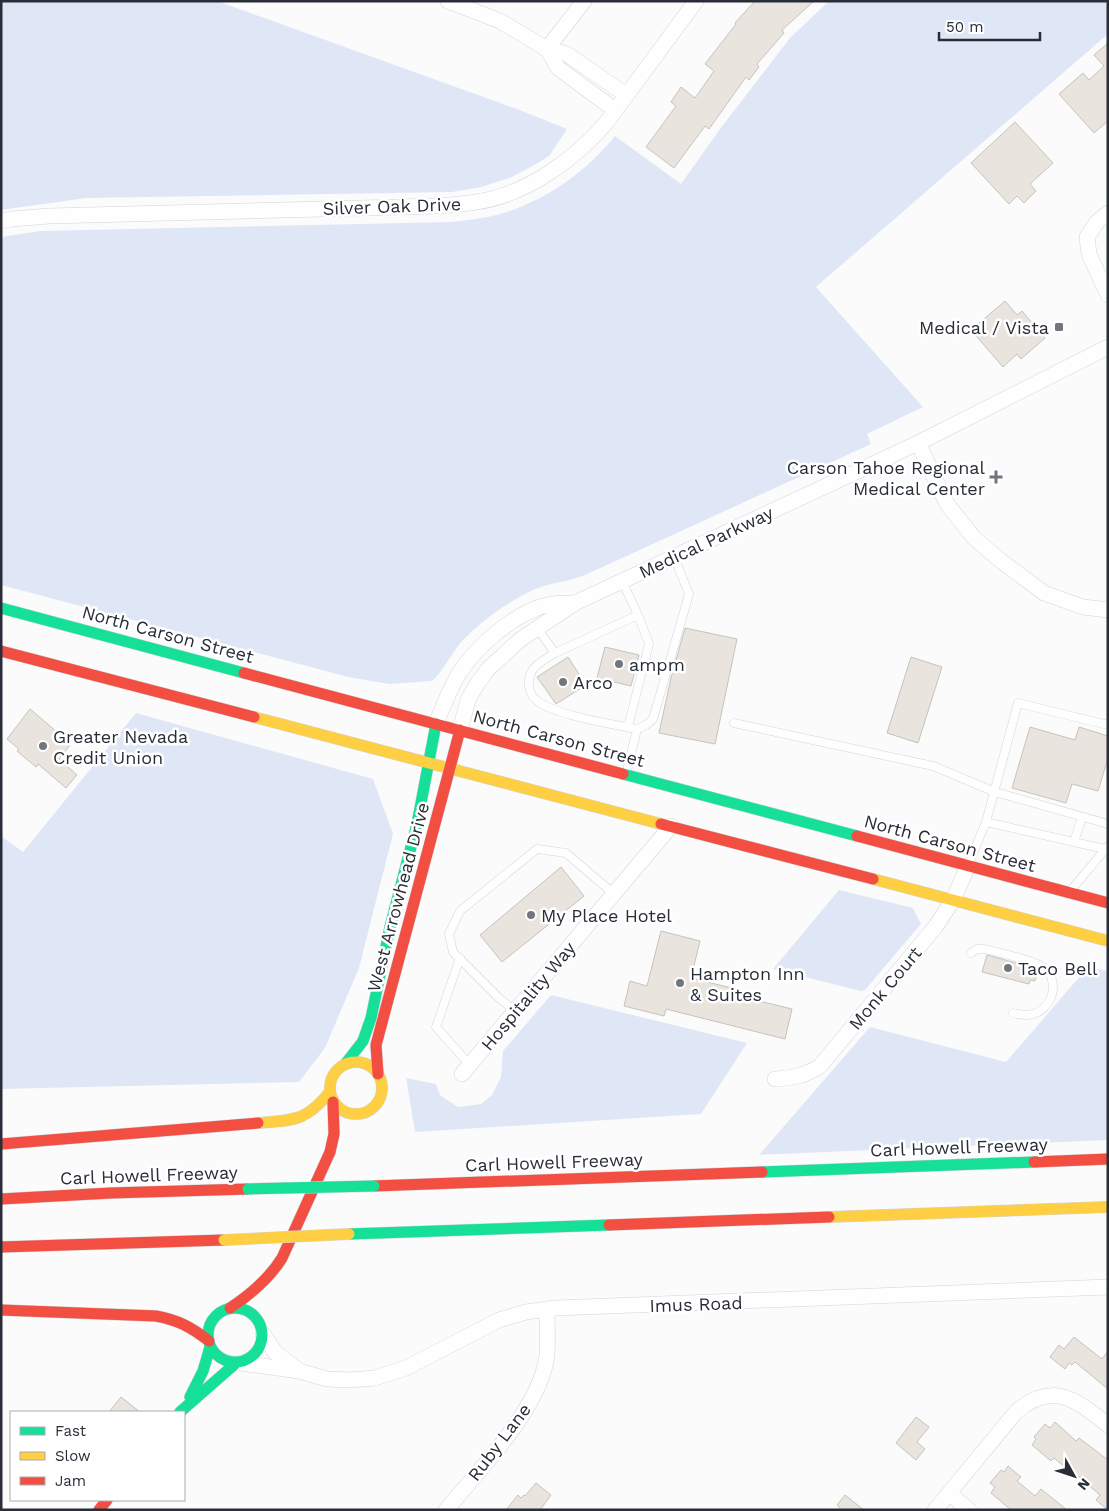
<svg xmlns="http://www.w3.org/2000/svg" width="1109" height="1511" font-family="'Work Sans',sans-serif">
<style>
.grass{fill:#dfe7f7}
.building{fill:#eae4df;stroke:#c6c2be}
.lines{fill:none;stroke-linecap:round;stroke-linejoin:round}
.lane-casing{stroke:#d2d5da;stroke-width:9}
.street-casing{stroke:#d2d5da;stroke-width:16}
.fast-casing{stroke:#d2d5da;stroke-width:12}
.slow-casing{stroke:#d2d5da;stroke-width:12}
.jam-casing{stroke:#d2d5da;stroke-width:12}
.lane{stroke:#fefefe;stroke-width:8}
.street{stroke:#fefefe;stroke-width:15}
.fast{stroke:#16e098;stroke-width:11}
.slow{stroke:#ffcf43;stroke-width:11}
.jam{stroke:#f24e42;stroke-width:11}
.fast-bridge-casing{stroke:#d7d8d9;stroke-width:12;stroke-linecap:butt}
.slow-bridge-casing{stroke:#d7d8d9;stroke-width:12;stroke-linecap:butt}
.fast-bridge{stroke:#16e098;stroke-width:11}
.slow-bridge{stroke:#ffcf43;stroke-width:11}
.poi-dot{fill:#72757c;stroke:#fff;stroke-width:2}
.labels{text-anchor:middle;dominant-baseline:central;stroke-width:5;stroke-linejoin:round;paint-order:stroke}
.street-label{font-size:18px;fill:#282d37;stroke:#fff}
.poi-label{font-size:18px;fill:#282d37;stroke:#fff;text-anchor:start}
</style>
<rect width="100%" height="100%" fill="#fbfbfb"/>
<path class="grass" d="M1 1H217L517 109 567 129 549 156 538 163 512 177 481 187 452 192 86 198 1 210Z
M829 1H1108V34L816 287 923 407 867 434 871 444 583 576C569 581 552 583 538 588 511 599 482 620 462 641 451 654 444 670 432 681L389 684 348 677 1 585V237L40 231 451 222C469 220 489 218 507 212 549 198 588 170 615 136L681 184 720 129 790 38Z
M136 713 373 779 393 834 359 968 325 1048 299 1082 1 1089V836L23 852Z
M839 890 913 908 921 924 865 990 861 991 773 969Z
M1088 967 1108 971V1140L759 1155 870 1027 1006 1062Z
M551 995 747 1043 701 1114 415 1132 406 1078 436 1084 440 1095 458 1107 481 1104 492 1095 501 1077 503 1051Z"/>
<path class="building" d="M755 1H814L782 30 784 33 757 64 759 67 749 80 746 77 709 129 705 126 674 168 646 147 676 106 671 102 681 87 695 98 714 71 705 64 736 24 735 23Z
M1108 43V121L1094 133 1059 94 1083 73 1089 80 1104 66 1094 55Z
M1015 122 1053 163 1030 184 1036 191 1024 203 1017 196 1009 204 971 163Z
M1005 301 1017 315 1022 311 1045 338 1021 359 1017 354 1003 367 971 330Z
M685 628 737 639 715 744 659 733 671 678Z
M605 647 639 655 631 686 597 678Z
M568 657 586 685 556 704 537 677Z
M911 657 942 667 918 743 887 733Z
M30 709 71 744 59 759 77 775 66 788 38 764 36 767 17 751 19 749 7 739Z
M1030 727 1075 740 1079 727 1108 736V758L1098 791 1072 784 1066 803 1012 788Z
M561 867 584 896 502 962 480 935Z
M661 931 700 941 691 978 752 993 751 999 792 1009 785 1039 666 1009 664 1016 624 1006 630 981 647 986Z
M987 955 1023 965 1038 971 1035 981 1030 980 1029 984 982 972Z
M1074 1337 1102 1359 1108 1351V1389L1075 1362 1072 1365 1069 1363 1065 1369 1050 1357 1059 1345 1064 1349Z
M121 1397 140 1412H109Z
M916 1417 929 1427 917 1442 925 1449 916 1460 896 1443Z
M1055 1422 1076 1441 1079 1438 1108 1460V1510L1096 1500 1100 1495 1078 1476 1077 1477 1054 1458 1051 1461 1032 1445 1036 1439 1034 1437 1045 1424 1050 1428Z
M1008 1466 1021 1477 1017 1481 1035 1496 1041 1489 1067 1510H1011L991 1493 995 1487 990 1483 1001 1470 1004 1472Z
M536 1483 551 1495 540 1510H506L518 1495 521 1498 524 1495 525 1496Z
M845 1495 864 1510H842L837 1505Z"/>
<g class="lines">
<g class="lane-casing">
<path id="lane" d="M537 628 555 653C549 657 541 661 536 666 525 677 527 695 540 703 561 716 611 724 637 729L627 771
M555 653 638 615 622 581
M734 723 933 766 995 792 1108 824
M628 727 649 644 638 615
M637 729 646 725 653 719 689 594 674 557
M986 822 1105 849
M1074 842 1082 817
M969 863 986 822 1018 703 1108 725
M1072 889 1108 846
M971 953 977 949H985C999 953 1035 960 1044 968 1062 983 1051 1013 1028 1015 1023 1015 1017 1014 1013 1013
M460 958 436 1027 470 1065
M515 1011 499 998 453 952 449 934 460 911 537 849 566 853 614 894"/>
</g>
<g class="street-casing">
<path id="street" d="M448 1 500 21 547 49 567 54 626 95
M547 49 558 68 615 110
M547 49 584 1
M1108 213 1097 222 1087 237 1089 254 1108 295
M1 221 12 219 49 216 438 206C451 205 464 204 476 202 526 195 574 160 606 123L696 1
M918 443 947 504 974 538 1001 561 1044 593 1083 607 1108 610
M436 724C443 706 450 688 460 672 477 646 513 615 543 606 552 603 563 603 573 603
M460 730 468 700 477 684 488 669 521 639 575 603 918 443 1108 347
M462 1074 671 826
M775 1079C792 1078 805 1076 820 1066L936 926 953 900 968 866
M263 1334 275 1352 299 1371
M241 1363 299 1371 327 1379 350 1380 375 1378 406 1368 499 1320 526 1312 556 1308 1108 1287
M949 1493 969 1510
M446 1510C479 1470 541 1408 547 1355 548 1340 547 1324 547 1309
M935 1510 1016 1412C1053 1380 1076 1400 1108 1425"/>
</g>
<g class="fast-casing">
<path id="fast" d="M1 608 244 673
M623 774 857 836
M346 1063 363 1041 371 1018 390 927 417 824 436 724
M762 1172 1034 1162
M349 1234 609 1225
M208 1335a27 27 0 1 1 54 0a27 27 0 1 1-54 0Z
M190 1397 203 1371 210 1347
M180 1412 236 1363"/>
</g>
<g class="slow-casing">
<path id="slow" d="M254 717 661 824
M873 879 1108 941
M330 1088a26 26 0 1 1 52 0a26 26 0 1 1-52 0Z
M258 1123C293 1120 305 1122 329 1093
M829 1217 1108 1207"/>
</g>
<g class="jam-casing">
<path id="jam" d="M1 651 254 717
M244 673 623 774
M661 824 873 879
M857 836 1108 903
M378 1074 376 1045 460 730
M1 1144 258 1123
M1034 1162 1108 1159
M374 1186 762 1172
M1 1199 111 1193 248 1189
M609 1225 829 1217
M1 1247 224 1240
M230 1308C251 1294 269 1279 282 1258L330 1152 334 1134 333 1102
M1 1310 156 1316C178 1320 191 1327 209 1341
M99 1510 107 1500"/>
</g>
<use href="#lane" class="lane"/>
<use href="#street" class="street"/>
<use href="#fast" class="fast"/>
<use href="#slow" class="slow"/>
<use href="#jam" class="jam"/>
<g class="fast-bridge-casing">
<path id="fast-bridge" d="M248 1189 374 1186"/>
</g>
<g class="slow-bridge-casing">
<path id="slow-bridge" d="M224 1240 349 1234"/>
</g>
<use href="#fast-bridge" class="fast-bridge"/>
<use href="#slow-bridge" class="slow-bridge"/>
</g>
<g class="poi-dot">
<rect x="1054" y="322" width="10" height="10" rx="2.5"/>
<path d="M993.5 469.5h5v5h5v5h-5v5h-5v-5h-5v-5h5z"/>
<circle cx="619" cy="664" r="5"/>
<circle cx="563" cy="682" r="5"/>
<circle cx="43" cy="746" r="5"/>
<circle cx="531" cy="915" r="5"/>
<circle cx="1008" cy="968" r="5"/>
<circle cx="680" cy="983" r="5"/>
</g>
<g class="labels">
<g class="street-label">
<text transform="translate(392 206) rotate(-2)">Silver Oak Drive</text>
<text transform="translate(706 542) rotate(-25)">Medical Parkway</text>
<text transform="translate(168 634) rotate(15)">North Carson Street</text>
<text transform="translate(559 738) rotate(15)">North Carson Street</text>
<text transform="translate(950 843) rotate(15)">North Carson Street</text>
<text transform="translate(398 897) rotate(-75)">West Arrowhead Drive</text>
<text transform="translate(885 988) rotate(-50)">Monk Court</text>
<text transform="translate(528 996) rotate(-50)">Hospitality Way</text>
<text transform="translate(959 1147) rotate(-2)">Carl Howell Freeway</text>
<text transform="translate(554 1162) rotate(-2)">Carl Howell Freeway</text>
<text transform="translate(149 1175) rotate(-2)">Carl Howell Freeway</text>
<text transform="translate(696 1304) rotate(-2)">Imus Road</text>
<text transform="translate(499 1442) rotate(-53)">Ruby Lane</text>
</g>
<g class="poi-label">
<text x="1049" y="327" text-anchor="end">Medical / Vista</text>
<text x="985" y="467" text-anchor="end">Carson Tahoe Regional<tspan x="985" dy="21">Medical Center</tspan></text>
<text x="629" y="664">ampm</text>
<text x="573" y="682">Arco</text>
<text x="53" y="736">Greater Nevada<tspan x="53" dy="21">Credit Union</tspan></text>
<text x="541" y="915">My Place Hotel</text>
<text x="1018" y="968">Taco Bell</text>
<text x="690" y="973">Hampton Inn<tspan x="690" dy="21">&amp; Suites</tspan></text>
</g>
</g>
<rect width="1109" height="1511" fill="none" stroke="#282d37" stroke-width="5"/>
<rect x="10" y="1411" width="175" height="90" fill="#ffffff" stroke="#a9abaf"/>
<rect x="20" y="1427" width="25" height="8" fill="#16e098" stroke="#a9abaf"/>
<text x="55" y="1436" font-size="15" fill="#282d37">Fast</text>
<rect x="20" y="1452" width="25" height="8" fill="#ffcf43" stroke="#a9abaf"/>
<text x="55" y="1461" font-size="15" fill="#282d37">Slow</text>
<rect x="20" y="1477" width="25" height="8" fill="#f24e42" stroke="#a9abaf"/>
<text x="55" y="1486" font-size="15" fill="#282d37">Jam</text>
<g transform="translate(1074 1476) rotate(130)" stroke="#ffffff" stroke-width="4" paint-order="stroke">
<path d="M0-4L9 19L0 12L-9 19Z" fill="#282d37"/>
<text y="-8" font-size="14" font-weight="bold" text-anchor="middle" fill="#282d37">N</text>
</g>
<path d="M939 32v8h101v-8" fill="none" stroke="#282d37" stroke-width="2.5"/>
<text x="946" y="32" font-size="15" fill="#282d37" stroke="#ffffff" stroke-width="4" paint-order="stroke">50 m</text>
</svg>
